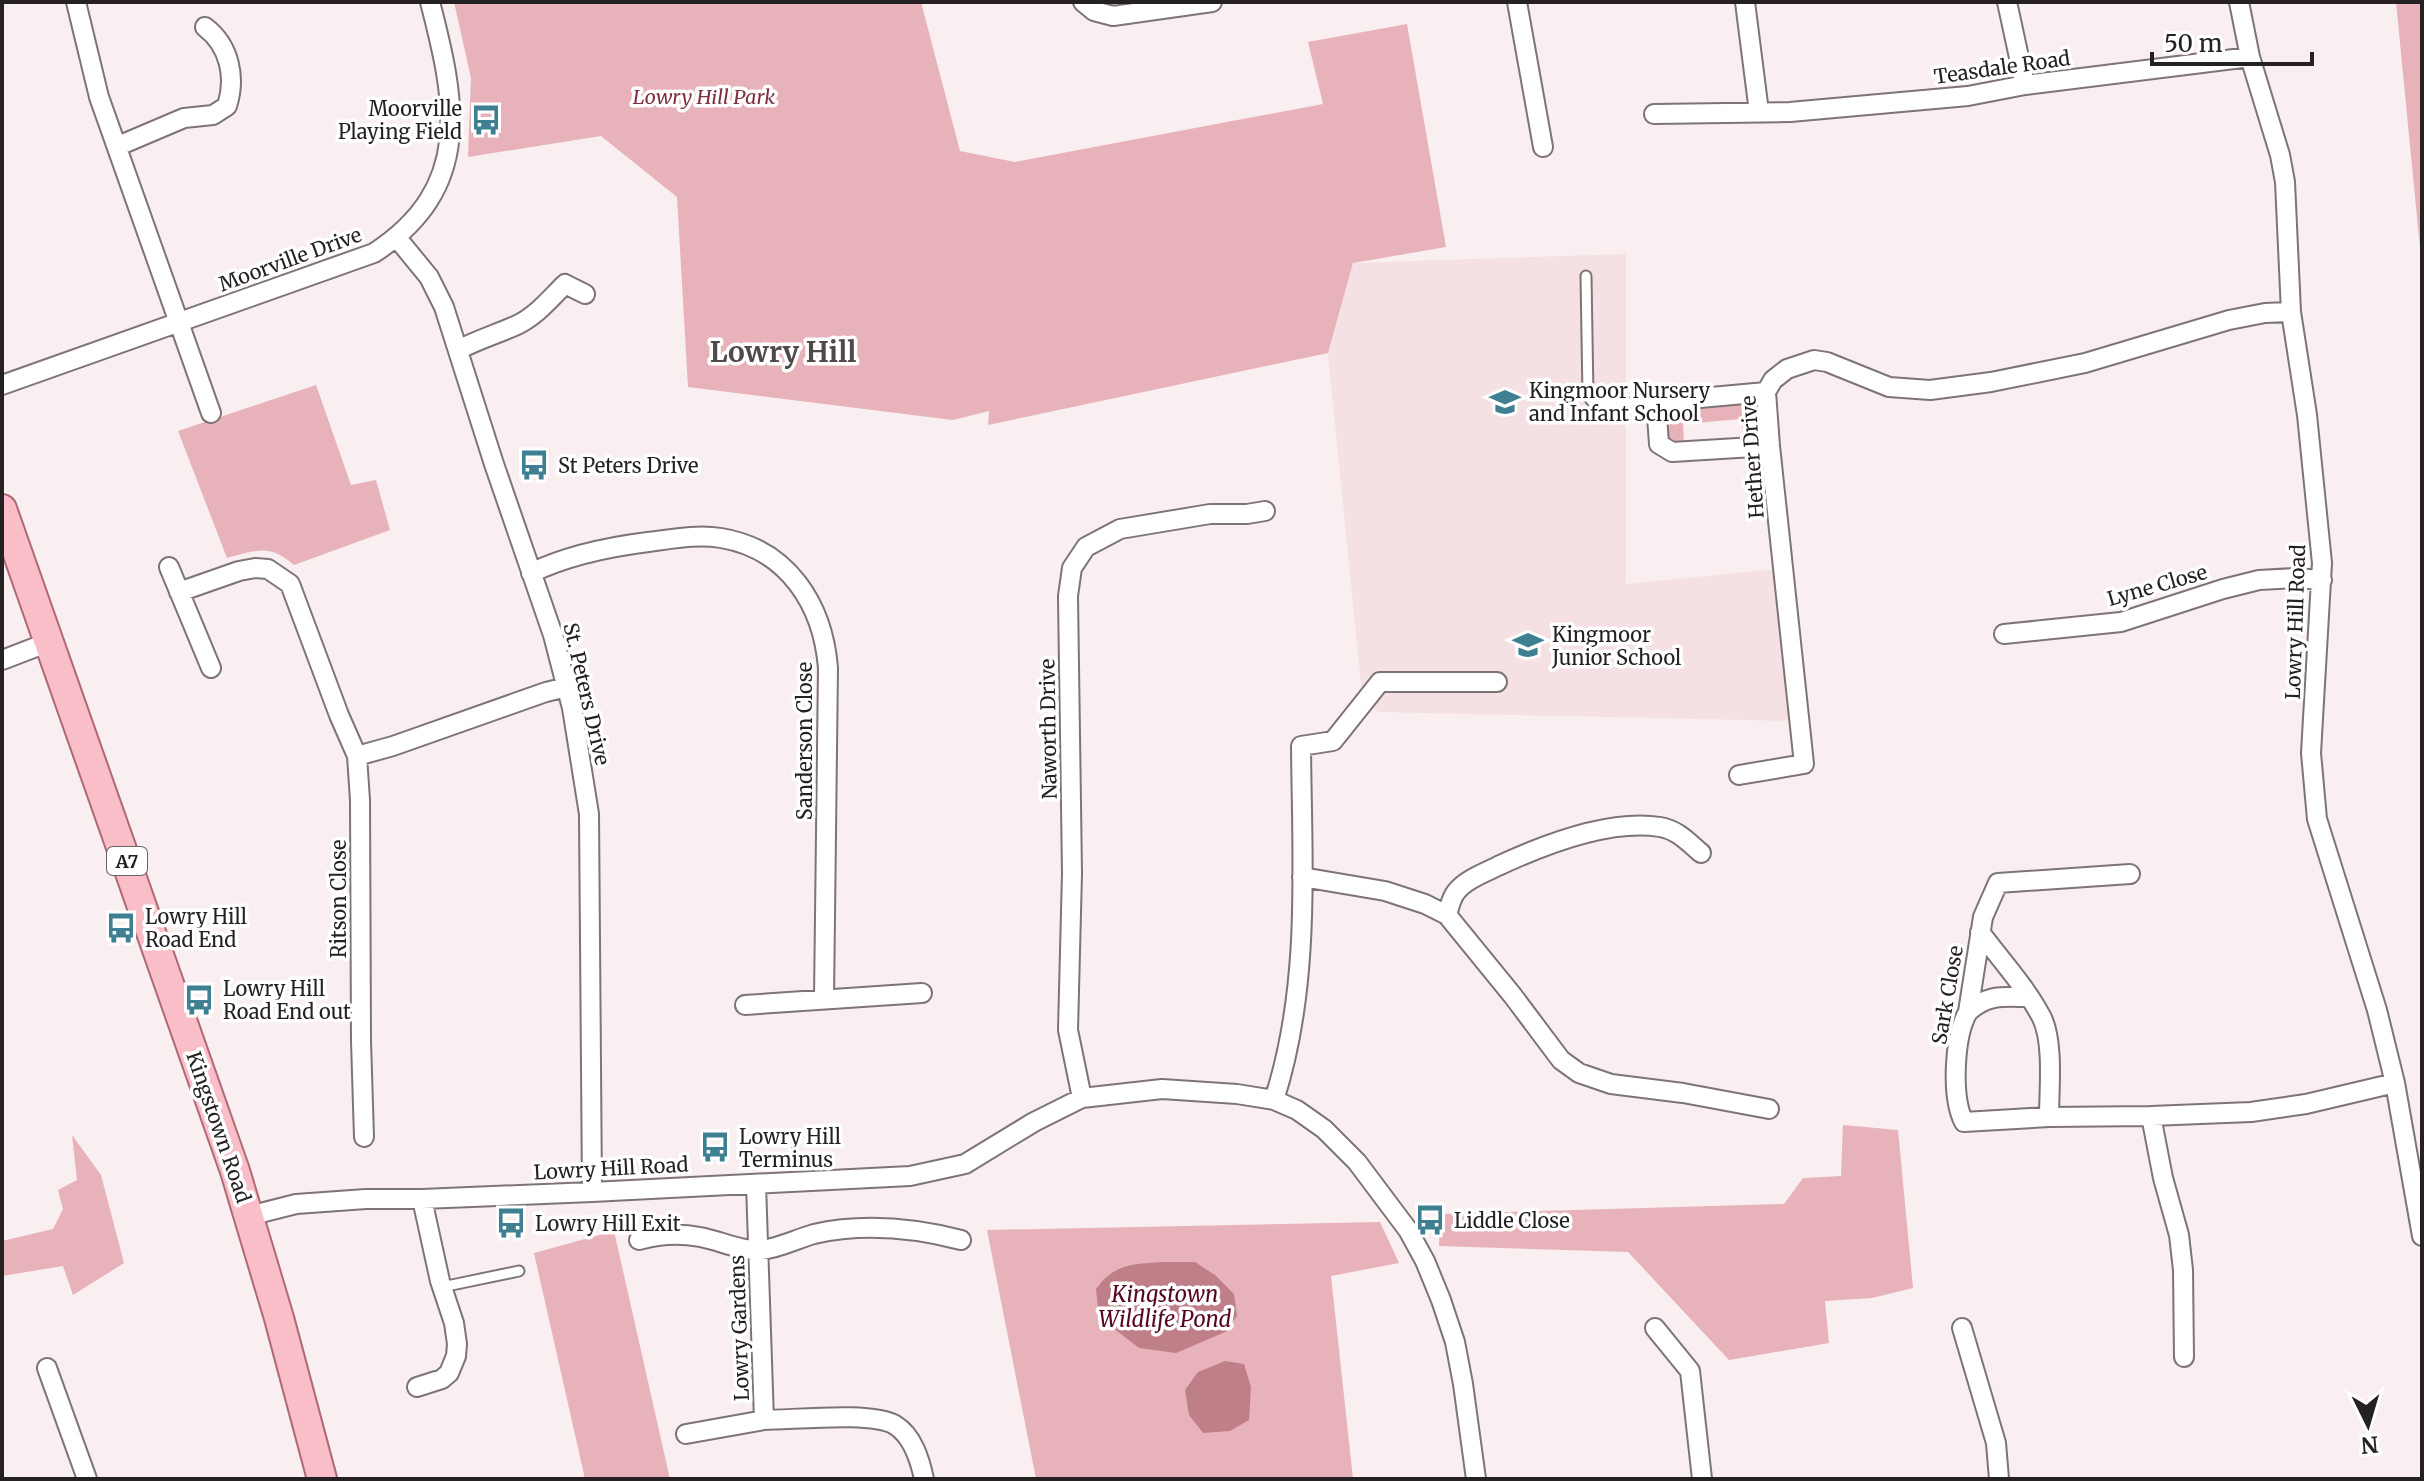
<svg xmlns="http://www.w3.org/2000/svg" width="2424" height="1481" font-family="Merriweather,serif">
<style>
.built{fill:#f5e1e3}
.green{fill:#e7b2b9}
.water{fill:#bf7f88}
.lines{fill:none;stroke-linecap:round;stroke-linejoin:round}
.lane-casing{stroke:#7e7475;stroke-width:13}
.street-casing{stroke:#7e7475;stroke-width:22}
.primary-casing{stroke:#ad6a76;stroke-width:32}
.lane{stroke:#fff;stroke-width:9}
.street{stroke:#fff;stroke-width:18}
.primary{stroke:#fabec8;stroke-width:28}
.labels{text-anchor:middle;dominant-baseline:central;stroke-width:7;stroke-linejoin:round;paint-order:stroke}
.shield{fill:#fff;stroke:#666464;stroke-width:2}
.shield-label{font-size:18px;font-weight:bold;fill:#252122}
.street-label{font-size:20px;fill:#252122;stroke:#fff}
.park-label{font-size:20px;font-style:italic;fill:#7e2f40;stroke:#fff}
.poi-label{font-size:20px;fill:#252122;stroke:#fff;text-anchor:start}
.water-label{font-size:22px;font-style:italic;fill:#560620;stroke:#fff}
.district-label{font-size:28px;font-weight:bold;fill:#514849;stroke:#fff}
</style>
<rect width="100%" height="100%" fill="#f9eef0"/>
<path class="built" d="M1626 254V584L1776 569 1790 721 1378 712 1362 694 1328 353 1353 263Z"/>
<path class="green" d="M454 2H921L960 151 1015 162 1323 104 1308 42 1407 24 1446 247 1353 263 1328 353 988 425 989 411 953 420 688 387 677 197 601 136 468 157 471 78Z
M2396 2H2422V268Z
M316 385 351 485 376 480 390 530 294 565C270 544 256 550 227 558L178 431Z
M1741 400 1749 404V431L1744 439 1741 419 1683 424 1684 444 1668 438 1663 427 1668 413 1680 405Z
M1843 1125 1898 1130 1913 1288 1872 1298 1825 1301 1829 1343 1729 1360 1628 1252 1439 1246 1440 1214 1784 1204 1803 1178 1841 1176Z
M72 1135 101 1175 124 1263 73 1295 63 1266 2 1276V1241L53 1229 63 1209 58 1190 77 1180Z
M1380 1222 1399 1263 1331 1276 1353 1479H1036L987 1230Z
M614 1231 670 1479H585L534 1253Z"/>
<path class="water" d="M1163 1262H1195L1215 1275 1234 1294 1237 1316 1225 1332 1176 1353 1139 1348 1099 1317 1096 1289C1115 1263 1133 1264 1163 1262Z
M1225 1361 1244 1364 1251 1387 1249 1420 1230 1431 1203 1433 1189 1415 1185 1390 1198 1372Z"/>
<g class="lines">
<g class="lane-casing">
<path id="lane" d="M1586 276 1588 396 1594 404 1656 402
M442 1287 519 1271"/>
</g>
<g class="street-casing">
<path id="street" d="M76 2 99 97 211 413
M1083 2 1094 11 1113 16 1212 2
M1517 2 1543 147
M1745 2 1759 112
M2007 2 2025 85
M2239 2 2250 57 2280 155 2285 182 2291 312 2307 415 2322 563 2311 753 2317 819 2377 1010 2395 1083 2422 1236
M1654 114 1790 112 1968 96 2025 85 2250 57
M118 146 184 118 213 115 227 106C236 78 230 46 205 27
M397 238 429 277 444 307 494 464 553 635 572 708 589 814 592 1192
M458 350C477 340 497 334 517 325 536 316 550 299 565 284L585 294
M2 385 374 253C474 188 456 102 430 2
M1766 392 1656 402 1659 444 1672 452 1770 446
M169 567 211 668
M531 573C568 555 608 547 648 542 672 539 697 534 721 538 788 549 823 605 828 668L824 999
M179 592 239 571 255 568 268 569 290 584 339 715 357 756 360 800 361 1041 364 1137
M2004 634 2121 622 2223 589 2259 580 2295 578 2322 580
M2 660 49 642
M357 756 393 746 546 692 567 687
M1739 775 1804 764 1770 446 1766 392 1773 380 1787 369 1814 360 1827 362 1889 387 1930 390 1991 382 2085 363 2229 320 2265 313 2291 312
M2130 874 1998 883 1983 917 1968 1012C1954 1036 1951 1097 1964 1122L2049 1117 2151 1116 2251 1112 2306 1104 2395 1083
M1302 877 1385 891 1425 904 1447 915 1513 996 1561 1060 1579 1073 1611 1084 1683 1093 1769 1109
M1447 915C1449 909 1451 898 1456 892 1465 880 1484 873 1498 866 1543 845 1610 819 1660 827 1678 830 1688 842 1701 853
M1980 932C2000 959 2026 987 2042 1018 2054 1043 2049 1090 2049 1117
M745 1005 922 993
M1968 1012C1987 994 2003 997 2028 997
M1082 1098 1068 1030 1072 873 1068 596 1072 568 1086 547 1120 529 1210 514H1247L1265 511
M1274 1100C1311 986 1302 864 1301 746L1333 741 1380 682H1497
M2151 1116 2163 1178 2179 1235 2183 1270 2184 1357
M756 1184 764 1420C794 1420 872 1411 895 1425 913 1436 920 1460 924 1479
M249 1216 296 1204 366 1199H422L592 1192 910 1176 965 1164 1034 1122 1082 1098 1162 1089 1237 1094 1274 1100 1297 1110 1324 1129 1357 1162 1408 1230 1425 1261 1441 1300 1455 1342 1463 1384 1476 1479
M639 1240C660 1234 679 1233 700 1237 722 1241 739 1251 761 1250 780 1248 796 1239 814 1234 863 1223 914 1228 961 1240
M1655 1328 1690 1371 1702 1479
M1962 1328 1996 1443 1999 1479
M47 1368 87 1479
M417 1387 442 1379 449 1373 456 1356 457 1344 454 1323 440 1281 422 1199
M686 1434 764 1420"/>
</g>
<g class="primary-casing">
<path id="primary" d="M2 509 235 1171 279 1318 322 1479"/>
</g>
<use href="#lane" class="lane"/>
<use href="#street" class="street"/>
<use href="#primary" class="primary"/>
</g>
<defs>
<g id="bus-bare" transform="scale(2.4)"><path d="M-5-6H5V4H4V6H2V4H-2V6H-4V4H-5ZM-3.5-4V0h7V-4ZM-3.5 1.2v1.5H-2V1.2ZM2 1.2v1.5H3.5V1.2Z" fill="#3e7f92" stroke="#fff" stroke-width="2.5" paint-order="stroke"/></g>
<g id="school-bare" transform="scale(2.4)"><path d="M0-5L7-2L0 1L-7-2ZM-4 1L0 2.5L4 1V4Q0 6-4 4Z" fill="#3e7f92" stroke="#fff" stroke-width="2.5" paint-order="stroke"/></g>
</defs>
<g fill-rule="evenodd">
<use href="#bus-bare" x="486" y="120"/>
<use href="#school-bare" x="1505" y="402"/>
<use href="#bus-bare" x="534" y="465"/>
<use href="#school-bare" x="1528" y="645"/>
<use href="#bus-bare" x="121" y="928"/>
<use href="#bus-bare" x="199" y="1000"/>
<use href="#bus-bare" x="715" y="1147"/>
<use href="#bus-bare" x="1430" y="1220"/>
<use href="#bus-bare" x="511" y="1223"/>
</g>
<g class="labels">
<rect class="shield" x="107" y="847" width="40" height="28" rx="6"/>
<g class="shield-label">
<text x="127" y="861">A7</text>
</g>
<g class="street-label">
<text transform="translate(2002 67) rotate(-8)">Teasdale Road</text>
<text transform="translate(290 259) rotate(-20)">Moorville Drive</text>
<text transform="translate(1752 457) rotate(-94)">Hether Drive</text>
<text transform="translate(2157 585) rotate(-16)">Lyne Close</text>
<text transform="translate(2295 622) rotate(-88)">Lowry Hill Road</text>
<text transform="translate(587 694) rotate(77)">St. Peters Drive</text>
<text transform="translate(1048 729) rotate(-91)">Naworth Drive</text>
<text transform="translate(804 741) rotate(-90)">Sanderson Close</text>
<text transform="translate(338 899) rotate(-90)">Ritson Close</text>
<text transform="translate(1947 995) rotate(-80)">Sark Close</text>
<text transform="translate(219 1127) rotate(71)">Kingstown Road</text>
<text transform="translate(611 1168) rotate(-3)">Lowry Hill Road</text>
<text transform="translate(739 1328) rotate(-92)">Lowry Gardens</text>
</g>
<g class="park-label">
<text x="704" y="96">Lowry Hill Park</text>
</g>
<g class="poi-label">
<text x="462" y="108" text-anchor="end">Moorville<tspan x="462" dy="23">Playing Field</tspan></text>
<text x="1529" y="390">Kingmoor Nursery<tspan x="1529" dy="23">and Infant School</tspan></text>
<text x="558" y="465">St Peters Drive</text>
<text x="1552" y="634">Kingmoor<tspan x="1552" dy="23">Junior School</tspan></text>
<text x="145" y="916">Lowry Hill<tspan x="145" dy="23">Road End</tspan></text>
<text x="223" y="988">Lowry Hill<tspan x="223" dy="23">Road End out</tspan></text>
<text x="739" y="1136">Lowry Hill<tspan x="739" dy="23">Terminus</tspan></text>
<text x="1454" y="1220">Liddle Close</text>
<text x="535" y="1223">Lowry Hill Exit</text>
</g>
<g class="water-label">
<text x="1165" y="1294">Kingstown<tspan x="1165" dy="25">Wildlife Pond</tspan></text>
</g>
<g class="district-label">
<text x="783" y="352">Lowry Hill</text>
</g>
</g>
<rect width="2424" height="1481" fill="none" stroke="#252122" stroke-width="8"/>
<g transform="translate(2368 1425) rotate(175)" stroke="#ffffff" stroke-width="6" paint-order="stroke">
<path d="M0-6L14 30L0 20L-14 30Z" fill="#252122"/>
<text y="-12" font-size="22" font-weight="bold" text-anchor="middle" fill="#252122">N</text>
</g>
<path d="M2152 52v12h160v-12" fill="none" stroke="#252122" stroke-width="4"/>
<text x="2164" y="52" font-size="24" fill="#252122" stroke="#ffffff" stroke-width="6" paint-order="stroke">50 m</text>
</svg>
